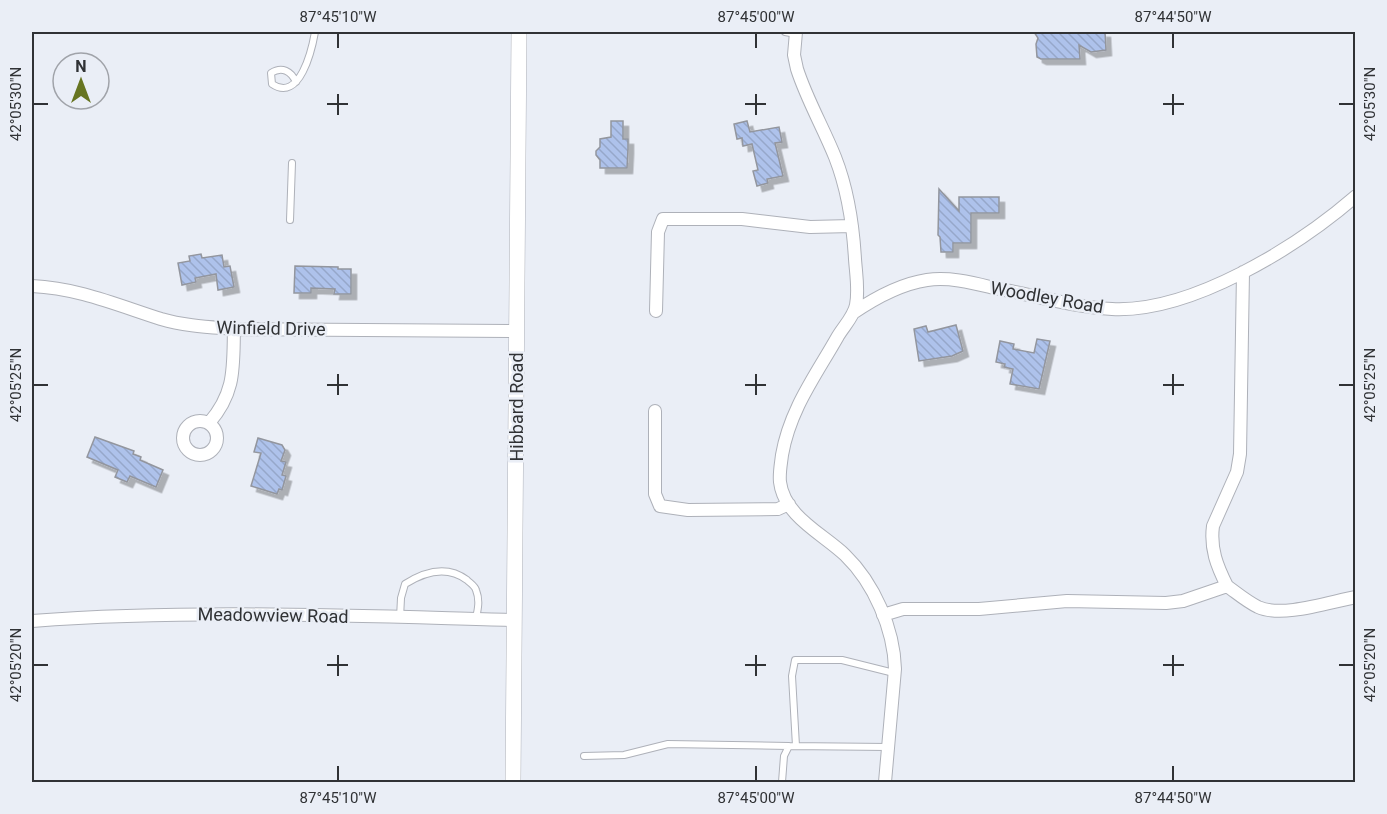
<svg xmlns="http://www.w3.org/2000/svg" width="1387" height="814" font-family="Roboto,sans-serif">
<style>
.building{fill:url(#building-back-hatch);stroke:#93969e;stroke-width:1.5;filter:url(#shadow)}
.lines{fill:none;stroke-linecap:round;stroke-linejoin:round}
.service-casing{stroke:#aeb1b9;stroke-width:8}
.minor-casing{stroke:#aeb1b9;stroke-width:14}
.tertiary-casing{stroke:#aeb1b9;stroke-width:16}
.service{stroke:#fff;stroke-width:6}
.minor{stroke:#fff;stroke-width:12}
.tertiary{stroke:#fff;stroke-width:15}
.ticks{fill:none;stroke:#303235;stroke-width:2}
.labels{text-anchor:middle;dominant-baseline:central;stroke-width:5;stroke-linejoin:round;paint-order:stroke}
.street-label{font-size:18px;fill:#303235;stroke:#eaeef6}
.neatline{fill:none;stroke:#303235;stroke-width:2}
.ticks-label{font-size:15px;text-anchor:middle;fill:#303235}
</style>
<defs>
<pattern id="building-back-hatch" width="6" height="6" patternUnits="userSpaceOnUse" patternTransform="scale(1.5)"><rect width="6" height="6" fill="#aec2eb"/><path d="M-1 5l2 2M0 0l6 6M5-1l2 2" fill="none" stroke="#96a7ca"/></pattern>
<filter id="shadow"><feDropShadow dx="5.5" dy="5.5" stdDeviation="0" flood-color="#0004"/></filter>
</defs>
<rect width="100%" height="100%" fill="#eaeef6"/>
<path class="building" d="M1034 32H1105L1106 50 1091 52 1079 45 1080 59H1041L1037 57 1036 44 1038 38Z
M611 121H623V139H628V149L627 168H600V160L596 155V151L600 147V139L611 137Z
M747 121 750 132 779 127 782 142 775 143 783 176 767 179 768 183 757 186 753 171 758 170 752 144 743 146 742 138 737 139 734 124Z
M939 189 959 211V197H999V213H971V243H953V252H941L940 237 938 235Z
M201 254 202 258 222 255 224 267 230 266 234 287 218 290 216 274 195 278 196 282 182 285 178 263 190 261 189 256Z
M295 266 338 267V269H351V294H334L335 289 311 288V293H294Z
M956 325 963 351 952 356 919 361 914 329 926 326 928 332Z
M1037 339 1050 341 1039 389 1010 384 1013 369 1004 367 1005 364 996 362 1000 341 1014 344 1013 349 1034 353Z
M95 437 134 451 133 454 141 457 140 460 163 470 156 487 130 476 127 482 115 477 118 470 87 457Z
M258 438 282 445 285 450 281 461 286 462 282 475 286 476 282 490 279 489 277 494 251 486 261 453 254 452Z"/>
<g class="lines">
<g class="service-casing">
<path id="service" d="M785 32 796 34
M296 82C291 71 282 66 271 73L272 84C300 103 312 49 315 32
M290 220 292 163
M400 618 401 598 405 584C424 572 447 565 467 580 470 583 475 586 476 590 480 600 478 609 476 618
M796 746 792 676 795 660H842L894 673
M584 756 624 755 668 744 789 746
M782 782 784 756 789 746 888 747"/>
</g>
<g class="minor-casing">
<path id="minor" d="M796 32 794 55 797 69C807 100 823 127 835 157 848 190 853 224 855 259 856 274 859 290 856 305 854 316 844 326 838 336 816 375 790 409 782 455 781 464 779 473 780 482 784 516 823 534 845 555 874 583 894 629 895 669L885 782
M32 286C78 288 117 305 161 319 185 326 210 327 234 329L517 331
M656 311 658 232 663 219H742L810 227 852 226
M853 313C875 298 900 284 927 280 948 277 970 282 990 287 1030 294 1071 307 1112 309 1191 313 1297 247 1356 196
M655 411V494L660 506 688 510 778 509 789 504
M183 438a17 17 0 1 1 34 0a17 17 0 1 1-34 0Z
M209 423C236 392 233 367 234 329
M1227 586C1217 566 1210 549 1213 526L1237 472 1240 454 1243 272
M883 615 903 609H979L1067 601 1166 603 1183 601 1227 586C1237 593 1246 601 1258 607 1282 618 1329 602 1356 597
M32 621C192 609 354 616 514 620"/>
</g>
<g class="tertiary-casing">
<path id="tertiary" d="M513 782 519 32"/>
</g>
<use href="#service" class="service"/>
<use href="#minor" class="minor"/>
<use href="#tertiary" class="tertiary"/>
</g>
<path class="ticks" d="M338 33V48M756 33V48M1173 33V48M338 94V115M756 94V115M1173 94V115M33 104H48M327 104H348M745 104H766M1163 104H1184M1339 104H1354M338 374V395M756 374V395M1173 374V395M33 385H48M327 385H348M745 385H766M1163 385H1184M1339 385H1354M338 655V676M756 655V676M1173 655V676M33 665H48M327 665H348M745 665H766M1163 665H1184M1339 665H1354M338 766V781M756 766V781M1173 766V781"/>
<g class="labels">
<g class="street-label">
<text transform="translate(1047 297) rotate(10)">Woodley Road</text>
<text transform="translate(271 328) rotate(1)">Winfield Drive</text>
<text transform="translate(516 407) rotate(-90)">Hibbard Road</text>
<text transform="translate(273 615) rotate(1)">Meadowview Road</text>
</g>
</g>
<rect width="1387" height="814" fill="none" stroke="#eaeef6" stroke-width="66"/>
<g transform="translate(81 81)"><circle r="28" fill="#eaeef6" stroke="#a0a3a9" stroke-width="1.5"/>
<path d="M0-4.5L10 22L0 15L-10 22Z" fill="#677521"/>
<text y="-9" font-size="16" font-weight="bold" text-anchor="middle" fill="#303235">N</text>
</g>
<rect x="33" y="33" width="1321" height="748" class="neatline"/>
<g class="ticks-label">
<text x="338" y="22">87°45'10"W</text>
<text x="756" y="22">87°45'00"W</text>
<text x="1173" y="22">87°44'50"W</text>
<text transform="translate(16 104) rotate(-90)" y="5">42°05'30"N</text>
<text transform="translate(1370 104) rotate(-90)" y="5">42°05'30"N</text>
<text transform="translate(16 385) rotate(-90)" y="5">42°05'25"N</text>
<text transform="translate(1370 385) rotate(-90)" y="5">42°05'25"N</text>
<text transform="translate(16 665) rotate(-90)" y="5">42°05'20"N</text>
<text transform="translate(1370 665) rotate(-90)" y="5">42°05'20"N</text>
<text x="338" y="803">87°45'10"W</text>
<text x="756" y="803">87°45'00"W</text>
<text x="1173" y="803">87°44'50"W</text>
</g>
</svg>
